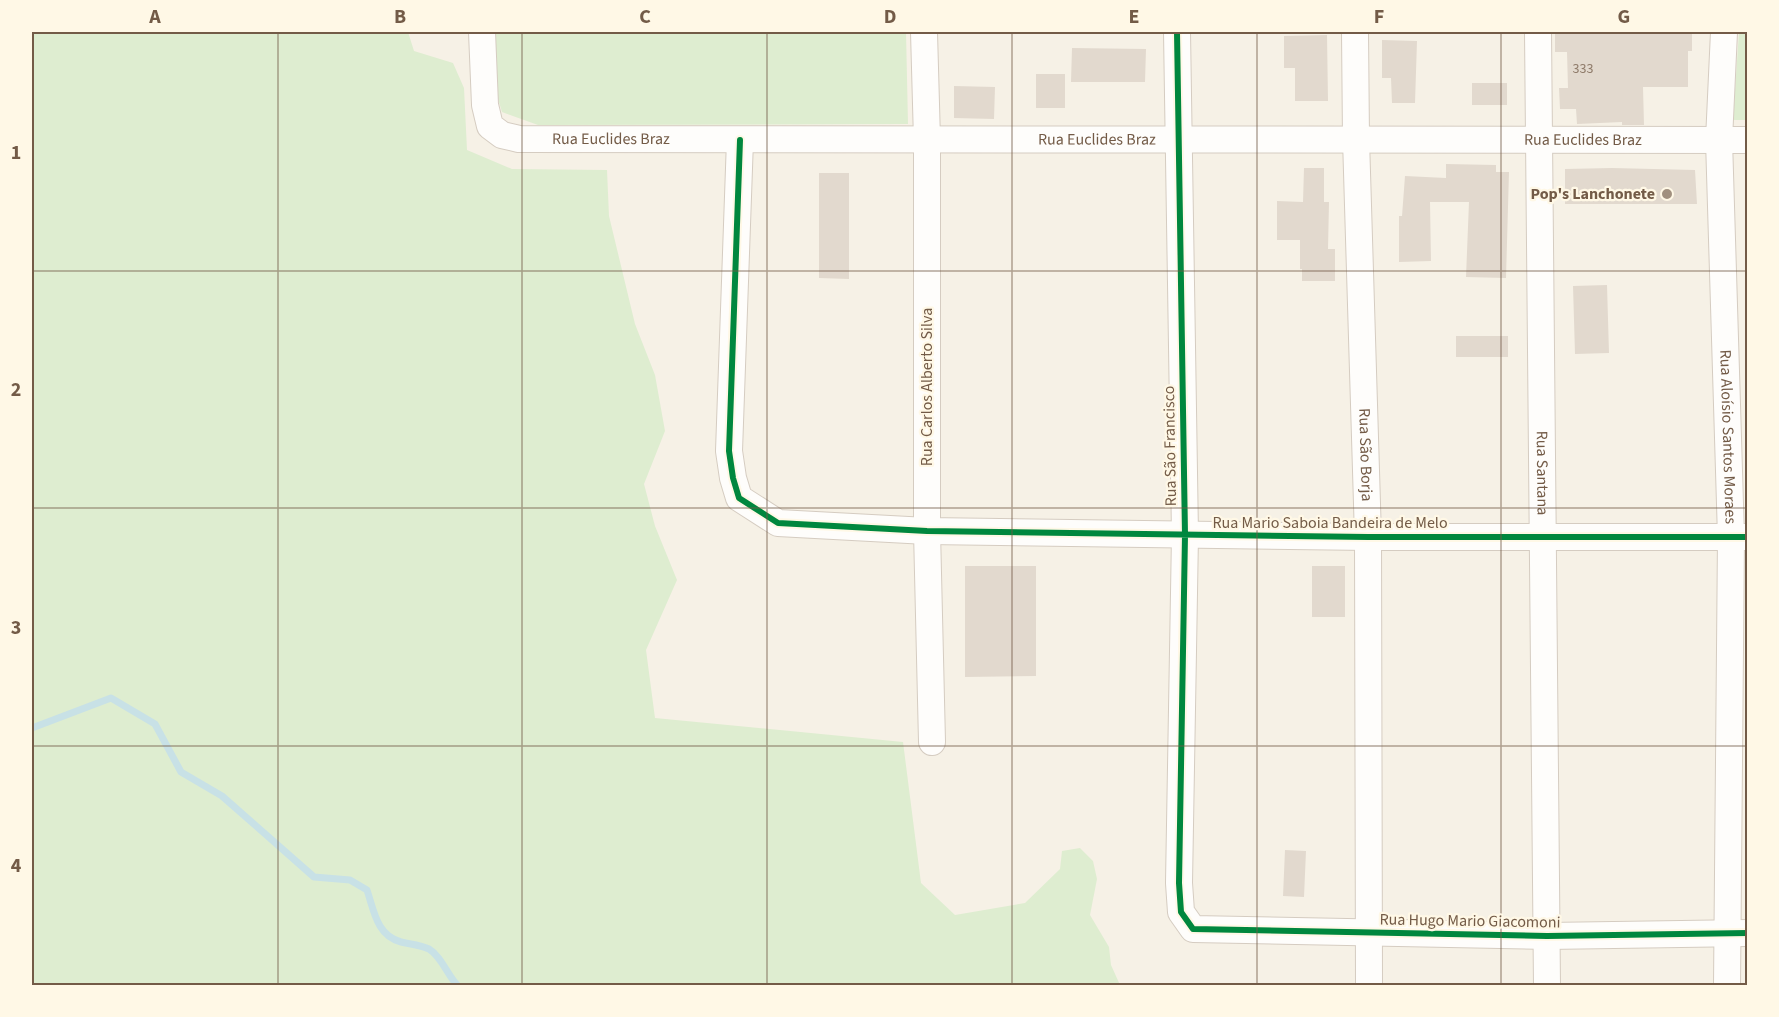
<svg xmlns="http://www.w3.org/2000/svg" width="1779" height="1017" font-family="'Source Sans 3',sans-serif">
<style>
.green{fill:#deedd0}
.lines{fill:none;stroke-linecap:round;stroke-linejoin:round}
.stream{stroke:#c8e1e6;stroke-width:7}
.building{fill:#e2d9ce}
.minor-casing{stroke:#d5ccc1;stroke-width:28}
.minor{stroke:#fefdfb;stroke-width:26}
.cycleway-casing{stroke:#fff8e6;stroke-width:10}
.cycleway{stroke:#00873e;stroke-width:6}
.grid{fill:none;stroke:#735b47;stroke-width:1.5;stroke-opacity:0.55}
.poi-dot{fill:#a1907f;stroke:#fff8e6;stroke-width:2}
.labels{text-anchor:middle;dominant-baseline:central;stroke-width:4.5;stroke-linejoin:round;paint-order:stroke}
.number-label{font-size:14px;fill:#907c6b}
.street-label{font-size:16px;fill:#735b47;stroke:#fff8e6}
.poi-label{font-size:16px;font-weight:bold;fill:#735b47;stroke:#fff8e6;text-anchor:end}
.neatline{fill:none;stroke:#735b47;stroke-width:2}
.grid-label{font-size:20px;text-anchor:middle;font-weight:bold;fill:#735b47}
</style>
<rect width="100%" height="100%" fill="#f6f1e6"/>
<path class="green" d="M32 32H408L414 51 453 63 464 88 467 150 512 169 607 170 609 216 635 324 655 375 665 431 644 484 655 526 677 580 646 650 655 718 903 742 921 883 955 915 1025 903 1060 869 1062 851 1080 848 1093 861 1097 879 1090 915 1109 947 1111 965 1120 985H32Z
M489 32H906L908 124 538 125 502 112 491 76Z
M1739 32H1747V120H1733Z"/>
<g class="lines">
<path class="stream" d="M32 728 111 698 155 724 181 772 222 796 314 877 350 880 367 890C374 911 377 936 401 942 409 944 421 945 429 949 442 957 447 975 458 986"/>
</g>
<path class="building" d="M1555 32H1692V51H1688V87H1643L1644 125H1622V122L1577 124 1576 109H1560L1559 88H1568L1567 52H1555Z
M1327 35 1328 101H1295V68H1284V36Z
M1382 40 1417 41 1415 103H1392L1391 78H1382Z
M1072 48 1146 49 1145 82H1071Z
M1036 74H1065V108H1036Z
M1472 83H1507V105H1472Z
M954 86 995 87 994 119 954 118Z
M1446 164 1496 165V172H1509L1506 278 1466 277 1469 202H1430L1431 261 1399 262V216H1402L1405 176 1446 178Z
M1304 168H1324V202H1329L1328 249H1335V281H1302V269H1300V240H1277V201L1303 202Z
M1612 168 1695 170 1697 204H1565V169Z
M819 173H849V279L819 278Z
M1607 285 1609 353 1575 354 1573 286Z
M1456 336H1508V357H1456Z
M965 566H1036V676L965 677Z
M1312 566H1345V617H1312Z
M1285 850 1306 851 1304 897 1283 896Z"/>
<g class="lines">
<g class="minor-casing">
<g id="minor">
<path id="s1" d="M482 32 485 105 490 126 502 135 519 139 1748 140"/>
<path d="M924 32 927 140V531L932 742"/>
<path d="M1177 32 1185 535 1179 883 1181 912 1193 929 1547 936 1748 933"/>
<path id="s2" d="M1355 32 1356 139 1368 537 1369 986"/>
<path id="s3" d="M1538 32 1547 986"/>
<path id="s4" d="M1724 32 1719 140 1731 537 1727 986"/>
<path d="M740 140 729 451 733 478 739 498 778 523 927 531 1368 537H1748"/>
</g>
</g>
<use href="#minor" class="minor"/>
<g class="cycleway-casing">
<path id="cycleway" d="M1177 32 1185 535 1179 883 1181 912 1193 929 1547 936 1748 933
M740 140 729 451 733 478 739 498 778 523 927 531 1368 537H1748"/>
</g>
<use href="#cycleway" class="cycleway"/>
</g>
<path class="grid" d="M278 32V986M522 32V986M767 32V986M1012 32V986M1257 32V986M1501 32V986M32 271H1748M32 508H1748M32 746H1748"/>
<circle class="poi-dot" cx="1667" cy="194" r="6"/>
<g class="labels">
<g class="number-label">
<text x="1583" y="69">333</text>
</g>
<g class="street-label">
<text stroke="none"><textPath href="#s1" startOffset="219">Rua Euclides Braz</textPath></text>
<text stroke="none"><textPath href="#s1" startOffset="705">Rua Euclides Braz</textPath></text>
<text stroke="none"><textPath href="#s1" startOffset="1191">Rua Euclides Braz</textPath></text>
<text transform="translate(927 387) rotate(-90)">Rua Carlos Alberto Silva</text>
<text stroke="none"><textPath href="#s4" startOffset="405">Rua Aloísio Santos Moraes</textPath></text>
<text transform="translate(1170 446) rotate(-91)">Rua São Francisco</text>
<text stroke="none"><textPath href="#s2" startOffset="423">Rua São Borja</textPath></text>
<text stroke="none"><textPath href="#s3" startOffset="441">Rua Santana</textPath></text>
<text x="1330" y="523">Rua Mario Saboia Bandeira de Melo</text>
<text transform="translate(1470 921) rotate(1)">Rua Hugo Mario Giacomoni</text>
</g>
<g class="poi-label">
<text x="1655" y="194">Pop's Lanchonete</text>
</g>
</g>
<rect width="1779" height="1017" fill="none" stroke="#fff8e6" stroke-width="66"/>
<rect x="33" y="33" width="1713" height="951" class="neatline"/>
<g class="grid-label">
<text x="155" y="23">A</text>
<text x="400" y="23">B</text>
<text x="645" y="23">C</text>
<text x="890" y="23">D</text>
<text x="1134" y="23">E</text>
<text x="1379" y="23">F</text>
<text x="1624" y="23">G</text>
<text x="16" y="159">1</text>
<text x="16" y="396">2</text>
<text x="16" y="634">3</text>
<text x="16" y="872">4</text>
</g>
</svg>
